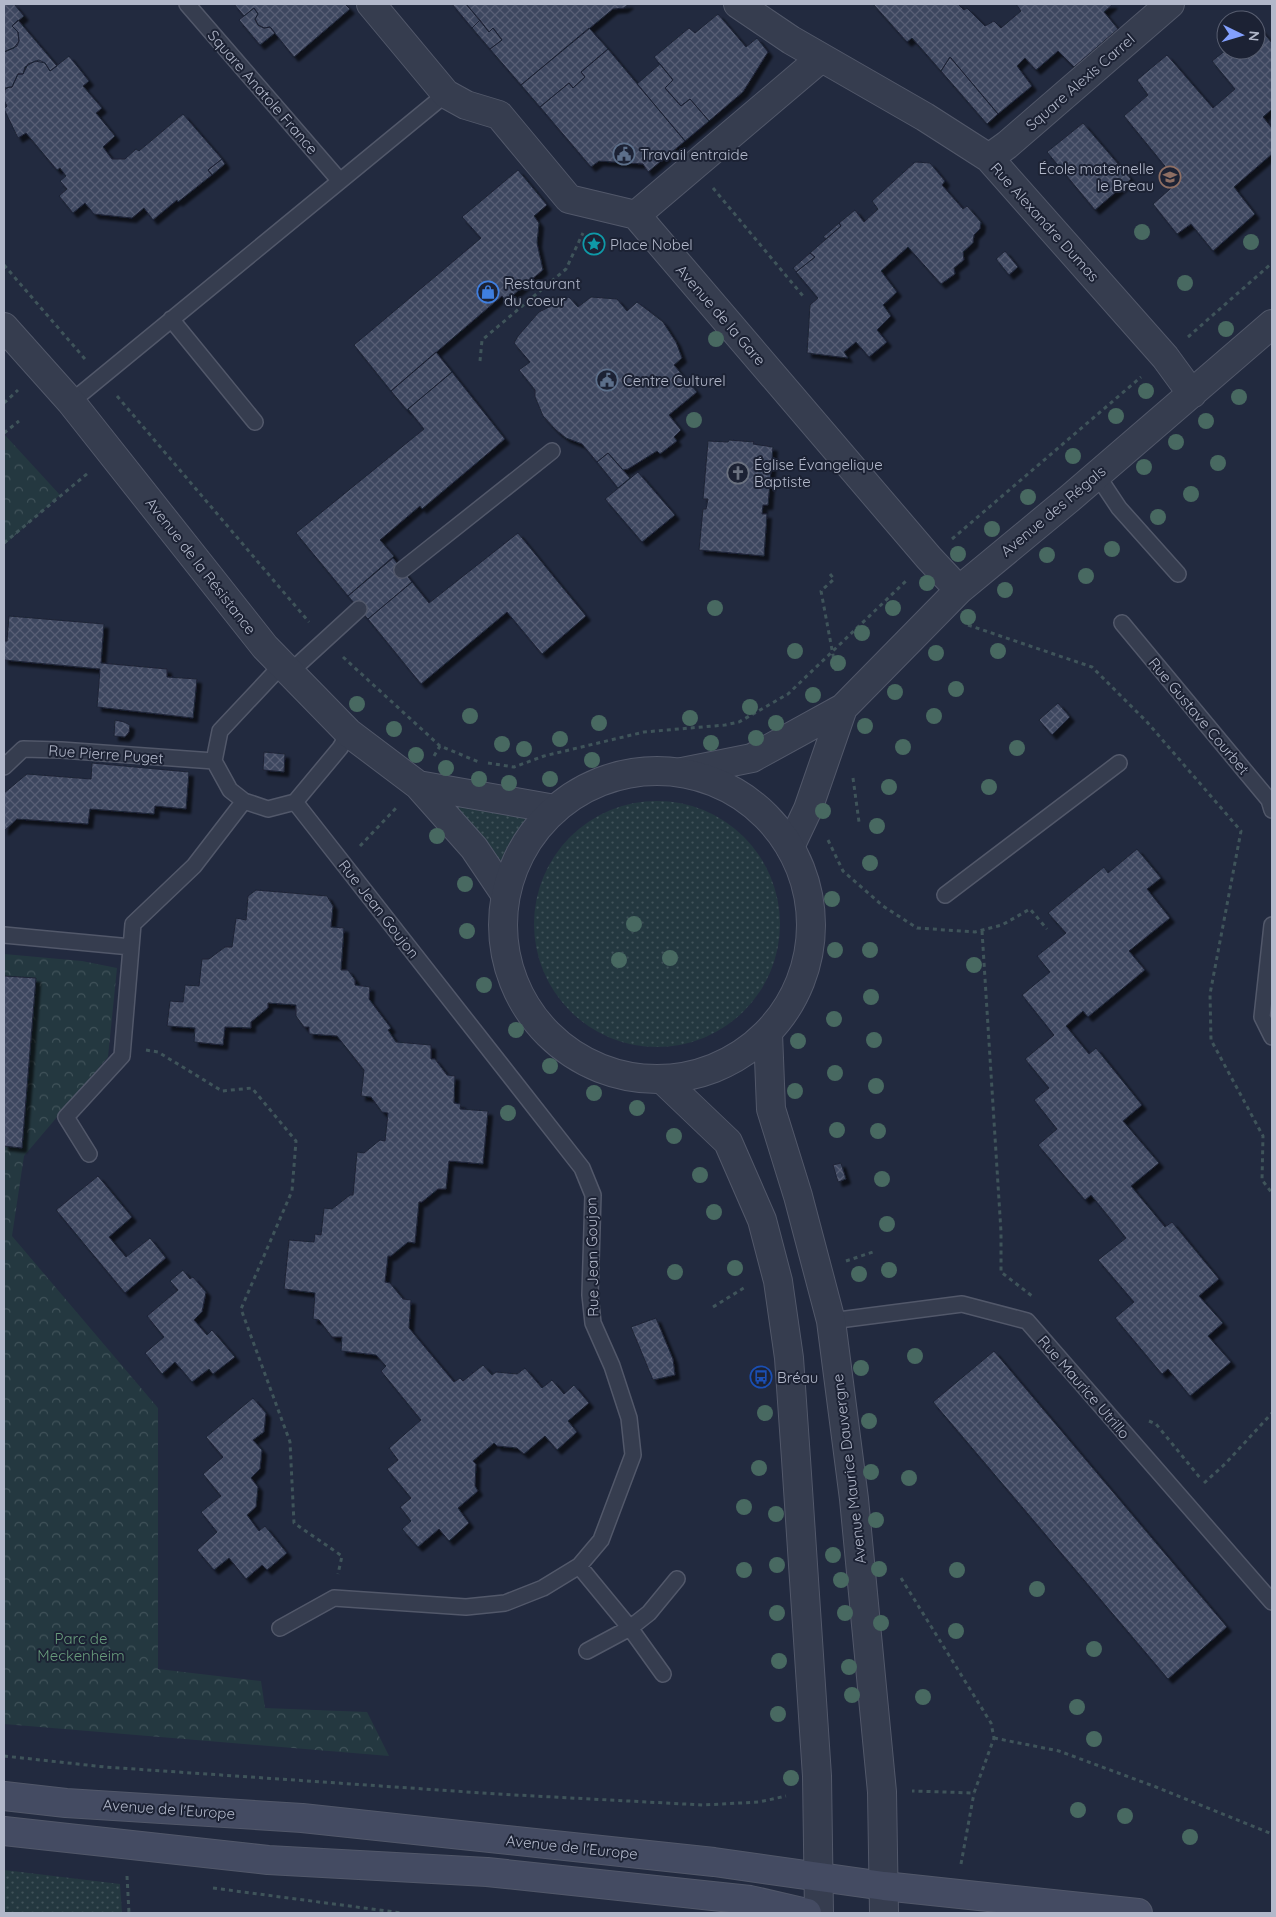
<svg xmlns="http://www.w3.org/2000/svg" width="1276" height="1917" font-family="Quicksand,sans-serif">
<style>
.grass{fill:url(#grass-dots)}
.park{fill:url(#park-crowns)}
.building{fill:url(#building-cross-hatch);stroke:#1e2436;filter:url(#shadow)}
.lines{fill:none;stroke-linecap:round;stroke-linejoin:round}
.service-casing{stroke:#52586a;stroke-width:18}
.minor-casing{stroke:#52586a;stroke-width:30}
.tertiary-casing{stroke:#52586a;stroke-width:30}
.secondary-casing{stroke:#52586a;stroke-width:30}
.path{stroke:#3f545a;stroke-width:3;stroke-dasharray:4 4;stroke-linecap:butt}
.service{stroke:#363d4f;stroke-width:15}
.minor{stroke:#363d4f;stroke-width:28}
.tertiary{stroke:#363d4f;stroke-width:28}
.secondary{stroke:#444b62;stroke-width:28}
.tree{fill:#486961}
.labels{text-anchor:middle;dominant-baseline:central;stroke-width:4;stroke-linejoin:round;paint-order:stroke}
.street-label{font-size:15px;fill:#b2b8ca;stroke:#1c2234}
.poi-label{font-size:15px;fill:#b2b8ca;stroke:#1c2234;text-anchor:start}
.park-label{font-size:15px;fill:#689c7c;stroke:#1c2234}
</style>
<defs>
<pattern id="grass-dots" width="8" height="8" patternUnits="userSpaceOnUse" patternTransform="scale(1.25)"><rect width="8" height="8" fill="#243840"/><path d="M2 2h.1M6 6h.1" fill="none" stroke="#41535a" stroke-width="1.8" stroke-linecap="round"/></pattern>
<pattern id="park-crowns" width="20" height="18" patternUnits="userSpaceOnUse" patternTransform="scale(1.25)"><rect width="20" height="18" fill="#243840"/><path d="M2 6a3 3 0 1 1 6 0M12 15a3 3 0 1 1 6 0" fill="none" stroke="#41535a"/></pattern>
<pattern id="building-cross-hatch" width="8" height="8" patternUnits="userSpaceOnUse" patternTransform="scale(1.25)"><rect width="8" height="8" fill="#3e465f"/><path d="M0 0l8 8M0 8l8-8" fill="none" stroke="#585f75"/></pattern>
<filter id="shadow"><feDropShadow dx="4.5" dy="4.5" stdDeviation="1" flood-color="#0009"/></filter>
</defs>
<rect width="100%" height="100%" fill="#222a3f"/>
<path class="grass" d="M439 796 530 813 499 868Z
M534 924a123 123 0 1 1 246 0a123 123 0 1 1-246 0Z
M4 1870 120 1884 122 1913H4Z"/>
<path class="park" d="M4 434 60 495 4 545Z
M4 954 82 961 117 968 108 1057 24 1156 12 1236 158 1408V1669L261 1681 265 1708 367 1712 389 1756 4 1724Z"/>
<path class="building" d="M4 4H14L24 16 12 26 18 32 19 41 17 46 4 52Z
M234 4H345L350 9 294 57 270 27 264 28 258 25 255 19 258 14 254 8 244 16Z
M452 4H466L480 20 472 28Z
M466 4H629L624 8 613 9 521 85 490 49 502 40 493 28 489 32Z
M873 4H958L964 10 967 8 985 26 994 21 1001 28 1021 11 1016 4H1113L1104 12 1118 29 1074 67 1058 51 1036 70 1025 58 1017 66 1032 86 998 114 950 57 941 71 912 38 907 42Z
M254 8 258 14 255 19 258 25 264 28 270 27 275 33 260 45 239 20Z
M718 14 746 47 757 38 768 52 743 92 709 121 690 99 681 106 665 88 673 80 654 57 689 28 695 33Z
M18 20 57 66 50 71 45 63 35 61 25 67 23 74H18L12 87H9L4 90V52L14 48 19 41 18 32 12 26Z
M480 20 489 32 493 28 502 40 490 49 472 28Z
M1257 25 1272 43V109L1263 117 1272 128V154L1234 187 1255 214 1213 251 1191 224 1177 234 1153 204 1178 182 1124 116 1148 95 1137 80 1167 55 1213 108 1235 89 1212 61 1226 50H1256Z
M589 28 608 49 581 72 585 77 573 88 569 83 540 107 521 85Z
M608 49 685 141 648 172 643 164 599 161 591 167 540 107 569 83 573 88 585 77 581 72Z
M69 56 89 81 83 86 102 108 96 113 115 136 103 147 112 159H125L136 149 139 151 183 114 222 159 208 170 212 175 178 202 177 200 153 220 144 208 132 218 94 214 85 203 73 213 59 196 67 189 60 181 66 176 60 168 57 170 26 133 18 138 4 109 7 106 4 100 5 88 12 87 18 74H23L28 64 39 60 45 63 50 71Z
M950 57 998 114 987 124 941 71Z
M660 64 673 80 665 88 681 106 690 99 709 121 685 141 637 84Z
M1083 123 1131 179 1095 210 1047 152Z
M222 159 225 164 212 175 208 170Z
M915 162 930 163 945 181 942 185 963 209 967 206 981 222 980 229 974 235 973 243 963 252 964 260 954 268 955 274 941 284 908 247 881 271 897 292 883 305 891 316 877 330 887 342 869 357 856 342 844 352 848 358 807 353 810 305 818 298 796 272 815 257 810 253 841 226 839 223 855 210 864 222 878 209 872 201Z
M518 170 547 205 534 216 539 223 537 243 543 270 506 301 502 296 391 391 354 345 481 238 462 217Z
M839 223 841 226 826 239 823 237Z
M1005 251 1018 267 1009 275 996 259Z
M810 253 815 257 796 272 793 268Z
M569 297 578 307 591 297 617 299 627 311 637 302 649 311 663 322 676 342 682 358 674 365 697 392 669 415 681 430 674 437 677 441 660 454 657 451 628 469 623 470 608 453 597 462 582 444 566 438 556 430 543 416 535 397V390L519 370 530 362 514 343 518 336 539 312Z
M436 352 452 372 407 410 391 391Z
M452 372 505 439 422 509 420 506 380 540 394 556 348 596 296 533 424 429 408 409Z
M729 440 754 442 753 444 773 447 768 505H763L762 514H767L764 556 699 550 703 509H706L708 499H703L708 441 728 442Z
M608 453 630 478 618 488 597 462Z
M638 472 675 515 642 542 605 499Z
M518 533 586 616 542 654 507 612 421 684 368 619 412 582 429 603Z
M393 558 412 582 368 619 348 596Z
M9 616 104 624 101 663 167 669V677L197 679 193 718 97 707 100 669 4 660V641H7Z
M1058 703 1070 717 1052 735 1039 720Z
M115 720 124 722 130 725 129 732 125 737 114 736Z
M264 752 285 754 284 772 263 770Z
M92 763 189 772 186 809 155 806 154 814 90 809 88 824 17 819 4 831V793L27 774 91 779Z
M1137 849 1161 878 1147 889 1170 918 1129 951 1145 970 1088 1017 1083 1011 1066 1026 1089 1054 1096 1048 1142 1105 1123 1121 1159 1163 1131 1186 1165 1227 1172 1222 1219 1279 1199 1296 1223 1323 1208 1336 1231 1362 1190 1396 1168 1369 1162 1374 1115 1318 1134 1302 1098 1260 1126 1238 1091 1195 1085 1200 1038 1145 1057 1129 1034 1100 1049 1088 1025 1059 1054 1035 1022 995 1050 972 1037 956 1066 933 1048 913 1104 867 1108 873Z
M256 890 327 896 333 906 331 927 344 928 341 970H348L355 980V985L370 987 369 999 391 1028 388 1030 396 1042 431 1045V1059H435L447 1075 455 1076 454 1103 461 1104 460 1109 488 1111 483 1164 449 1161 446 1189H438L422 1202H419L415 1243 408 1242 391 1256H388L385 1282 390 1283 403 1299 411 1300 409 1328 454 1382 460 1378 463 1381 483 1365 492 1375 496 1372 517 1374 525 1368 542 1388 552 1380 564 1394 574 1385 589 1403 568 1421 577 1432 557 1450 545 1436 524 1454 517 1448 497 1446 494 1443 473 1461 476 1464 475 1486 478 1491 458 1508 469 1523 449 1541 439 1529 418 1547 402 1529 411 1521 400 1507 411 1498 387 1469 398 1460 389 1448 421 1420 381 1371 386 1366 376 1355 341 1351 342 1337H332L319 1320 313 1319 315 1293 284 1289 289 1240 314 1242 315 1234 321 1235 324 1208 332 1209 350 1195H353L357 1152 364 1153 380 1140 385 1141 388 1113 382 1112 371 1097 361 1096 364 1070 337 1036 309 1034V1027H304L296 1016V1005L268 1003V1008L251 1022V1028L225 1027 223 1045 194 1042 195 1028 167 1026 170 1001 183 1002 185 985 199 986 202 959H209L225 947H232L236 918 246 920 248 896Z
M4 976 36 978 22 1148 4 1146Z
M841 1163 846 1179 838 1182 833 1165Z
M98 1176 132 1217 109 1237 126 1257 150 1238 166 1258 125 1293 56 1210Z
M183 1270 190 1279 193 1277 206 1292 202 1312 194 1320 207 1335 212 1330 235 1357 213 1374 209 1369 192 1382 175 1362 162 1374 145 1353 164 1337 147 1316 178 1290 170 1281Z
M656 1318 673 1359 675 1375 653 1380 631 1327Z
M994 1351 1227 1627 1168 1679 933 1402Z
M253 1398 266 1413 264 1432 253 1440 262 1450 260 1469 251 1478 258 1487 256 1507 247 1515 259 1531 265 1526 287 1553 267 1570 262 1565 246 1579 229 1558 214 1570 197 1550 217 1532 201 1512 221 1496 203 1474 223 1457 206 1437Z"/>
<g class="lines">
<g class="service-casing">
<path id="service" d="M187 4 340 181
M171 319 255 422
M71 402 446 94
M1097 475 1119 508 1178 574
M402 570 552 451
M1122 623 1269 800 1272 810
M281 666 220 731 214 761 230 790 244 801 268 809 295 802 340 748 349 733
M289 673 359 609
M4 767 23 749 61 750 214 761
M945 895 1119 763
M1272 925 1262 1017 1272 1037
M4 935 131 947
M89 1154 66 1117 122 1056 133 924 194 866 244 801
M831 1321 962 1304 1027 1321 1272 1602
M579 1566 630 1628 663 1674
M280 1628 334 1598 466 1607 505 1603 543 1588 579 1566 601 1540 633 1455 629 1418 612 1366 593 1323 590 1295 593 1195 582 1168 295 802
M587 1651 630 1628 649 1613 677 1579"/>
</g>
<g class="minor-casing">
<path id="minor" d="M371 4 446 94 466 105 499 115 569 199 636 215 929 558 959 590
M738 4 791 40 925 117 989 158 1165 357 1192 394
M989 158 1007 145 1170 4
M636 215 821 58
M4 327 71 402 265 647 349 733 418 785 474 848 505 894
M682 772 752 758 843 708 959 590 1069 499 1272 324
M418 785 555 809
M790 847 808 809 843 708"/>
</g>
<g class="tertiary-casing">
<path id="tertiary" d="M503 925a154 154 0 1 1 308 0a154 154 0 1 1-308 0Z
M768 1033 771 1109 798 1196 831 1321 854 1499 882 1792 884 1913
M663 1080 728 1142 762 1220 778 1281 789 1358 796 1459 817 1776 819 1913"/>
</g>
<g class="secondary-casing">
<path id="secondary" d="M4 1796 66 1803 302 1818 714 1862 884 1886 1138 1913
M4 1831 268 1860 487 1872 750 1900 807 1913"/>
</g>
<path class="path" d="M713 188 803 296
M4 265 85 359
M1188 337 1272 263
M480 361 482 340 566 269 583 233
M117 396 309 622
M4 403 18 390
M4 433 19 421
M952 539 1141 377
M4 543 88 473
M830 574 834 579 821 591 836 671
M968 625 1092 667 1147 722 1241 831 1210 994 1211 1040 1263 1136 1262 1180 1272 1193
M343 657 440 746 479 762
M434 756 440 746
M488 763 514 767 544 756 644 732 725 725 739 722 788 694 907 580
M853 778 859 822
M828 840 843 871 883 906 917 928 975 932 1002 925 1030 909 1047 929
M360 846 397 807
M982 931 1001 1232V1272L1032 1296
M146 1050 158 1052 222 1091 252 1088 296 1141 292 1191 241 1309 290 1442 294 1523 342 1556 338 1574
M846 1261 873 1252
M713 1307 747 1286
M1149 1421 1156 1424 1201 1479
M1204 1483 1225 1464 1272 1413
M901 1578 991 1723 994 1738 974 1793 912 1791
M994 1738 1059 1751 1156 1787 1272 1834
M4 1756 105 1767 497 1794 703 1805 759 1802 786 1796
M961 1864 974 1793
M127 1876 129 1913
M213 1888 402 1913"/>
<use href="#service" class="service"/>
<use href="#minor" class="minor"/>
<use href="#tertiary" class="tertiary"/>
<use href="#secondary" class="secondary"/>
</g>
<g class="tree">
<circle cx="1142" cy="232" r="8"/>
<circle cx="1251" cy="242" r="8"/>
<circle cx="1185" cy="283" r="8"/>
<circle cx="1226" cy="329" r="8"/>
<circle cx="716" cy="339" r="8"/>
<circle cx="1146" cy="391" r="8"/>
<circle cx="1239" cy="397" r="8"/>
<circle cx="1116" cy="416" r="8"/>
<circle cx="694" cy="420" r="8"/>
<circle cx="1206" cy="421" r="8"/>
<circle cx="1176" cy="442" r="8"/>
<circle cx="1073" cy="456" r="8"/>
<circle cx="1218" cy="463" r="8"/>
<circle cx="1144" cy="467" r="8"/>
<circle cx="1191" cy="494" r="8"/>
<circle cx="1028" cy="497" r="8"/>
<circle cx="1158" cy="517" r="8"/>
<circle cx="992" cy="529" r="8"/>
<circle cx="1112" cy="549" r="8"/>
<circle cx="958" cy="554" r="8"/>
<circle cx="1047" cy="555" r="8"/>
<circle cx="1086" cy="576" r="8"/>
<circle cx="927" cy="583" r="8"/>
<circle cx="1005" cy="590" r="8"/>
<circle cx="715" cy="608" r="8"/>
<circle cx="893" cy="608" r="8"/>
<circle cx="968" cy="617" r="8"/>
<circle cx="862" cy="633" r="8"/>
<circle cx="795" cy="651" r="8"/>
<circle cx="998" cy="651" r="8"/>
<circle cx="936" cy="653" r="8"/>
<circle cx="838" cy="663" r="8"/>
<circle cx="956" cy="689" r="8"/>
<circle cx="895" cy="692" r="8"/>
<circle cx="813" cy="695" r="8"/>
<circle cx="357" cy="704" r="8"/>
<circle cx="750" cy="707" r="8"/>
<circle cx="470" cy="716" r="8"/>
<circle cx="934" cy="716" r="8"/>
<circle cx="690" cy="718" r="8"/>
<circle cx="599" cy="723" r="8"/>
<circle cx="776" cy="723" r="8"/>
<circle cx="865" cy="726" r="8"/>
<circle cx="394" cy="729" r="8"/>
<circle cx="756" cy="738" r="8"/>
<circle cx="560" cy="739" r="8"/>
<circle cx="711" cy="743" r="8"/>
<circle cx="502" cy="744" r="8"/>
<circle cx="903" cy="747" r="8"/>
<circle cx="1017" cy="748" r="8"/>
<circle cx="524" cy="749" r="8"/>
<circle cx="416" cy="755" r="8"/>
<circle cx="592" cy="760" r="8"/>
<circle cx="446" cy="768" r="8"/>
<circle cx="479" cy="779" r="8"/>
<circle cx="550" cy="779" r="8"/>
<circle cx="509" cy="783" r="8"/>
<circle cx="889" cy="787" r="8"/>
<circle cx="989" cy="787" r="8"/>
<circle cx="823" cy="811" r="8"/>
<circle cx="877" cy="826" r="8"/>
<circle cx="437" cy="836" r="8"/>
<circle cx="870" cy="863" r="8"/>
<circle cx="465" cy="884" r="8"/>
<circle cx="832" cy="899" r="8"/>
<circle cx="634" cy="924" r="8"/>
<circle cx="467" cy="931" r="8"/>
<circle cx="835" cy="950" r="8"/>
<circle cx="870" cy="950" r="8"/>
<circle cx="670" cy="958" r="8"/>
<circle cx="619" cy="960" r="8"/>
<circle cx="974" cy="965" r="8"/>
<circle cx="484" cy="985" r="8"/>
<circle cx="871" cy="997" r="8"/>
<circle cx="834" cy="1019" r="8"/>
<circle cx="516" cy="1030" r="8"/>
<circle cx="874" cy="1040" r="8"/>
<circle cx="798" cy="1041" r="8"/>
<circle cx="550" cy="1066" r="8"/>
<circle cx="835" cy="1073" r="8"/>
<circle cx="876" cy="1086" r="8"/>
<circle cx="795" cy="1091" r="8"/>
<circle cx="594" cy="1093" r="8"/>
<circle cx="637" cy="1108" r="8"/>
<circle cx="508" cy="1113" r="8"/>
<circle cx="837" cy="1130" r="8"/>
<circle cx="878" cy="1131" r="8"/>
<circle cx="674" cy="1136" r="8"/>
<circle cx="700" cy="1175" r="8"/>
<circle cx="882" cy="1179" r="8"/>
<circle cx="714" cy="1212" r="8"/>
<circle cx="887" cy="1224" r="8"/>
<circle cx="735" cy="1268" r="8"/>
<circle cx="889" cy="1270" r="8"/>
<circle cx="675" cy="1272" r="8"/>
<circle cx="859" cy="1274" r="8"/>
<circle cx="915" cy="1356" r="8"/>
<circle cx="861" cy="1368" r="8"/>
<circle cx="765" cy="1413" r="8"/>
<circle cx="869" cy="1421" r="8"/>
<circle cx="759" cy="1468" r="8"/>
<circle cx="871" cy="1472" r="8"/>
<circle cx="909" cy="1478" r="8"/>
<circle cx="744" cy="1507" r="8"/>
<circle cx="776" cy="1514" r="8"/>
<circle cx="876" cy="1520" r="8"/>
<circle cx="833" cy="1555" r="8"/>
<circle cx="777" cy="1565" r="8"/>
<circle cx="879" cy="1569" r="8"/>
<circle cx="744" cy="1570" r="8"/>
<circle cx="957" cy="1570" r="8"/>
<circle cx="841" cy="1580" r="8"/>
<circle cx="1037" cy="1589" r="8"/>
<circle cx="777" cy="1613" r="8"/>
<circle cx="845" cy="1613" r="8"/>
<circle cx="881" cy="1623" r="8"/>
<circle cx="956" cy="1631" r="8"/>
<circle cx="1094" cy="1649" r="8"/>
<circle cx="779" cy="1661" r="8"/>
<circle cx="849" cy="1667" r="8"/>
<circle cx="852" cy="1695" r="8"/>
<circle cx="923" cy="1697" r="8"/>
<circle cx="1077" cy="1707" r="8"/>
<circle cx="778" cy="1714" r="8"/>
<circle cx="1094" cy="1739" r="8"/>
<circle cx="791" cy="1778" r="8"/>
<circle cx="1078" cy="1810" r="8"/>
<circle cx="1125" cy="1816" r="8"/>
<circle cx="1190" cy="1837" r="8"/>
</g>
<defs>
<g id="civic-ring" transform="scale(1.125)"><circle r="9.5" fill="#1c2234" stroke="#5c6f8a" stroke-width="1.5"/><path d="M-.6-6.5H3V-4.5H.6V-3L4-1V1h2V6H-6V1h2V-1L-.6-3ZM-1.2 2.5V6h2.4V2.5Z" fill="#5c6f8a"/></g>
<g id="school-ring" transform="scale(1.125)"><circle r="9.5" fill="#1c2234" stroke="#8d6e63" stroke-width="1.5"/><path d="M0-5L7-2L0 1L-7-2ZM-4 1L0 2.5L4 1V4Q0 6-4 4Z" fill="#8d6e63"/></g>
<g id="sight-ring" transform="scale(1.125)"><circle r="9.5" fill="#1c2234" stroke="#0f9aa8" stroke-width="1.5"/><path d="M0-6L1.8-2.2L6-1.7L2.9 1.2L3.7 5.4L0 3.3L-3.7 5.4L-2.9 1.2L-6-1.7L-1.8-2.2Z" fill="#0f9aa8"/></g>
<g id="shop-ring" transform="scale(1.125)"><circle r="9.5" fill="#1c2234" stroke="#3f7fe0" stroke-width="1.5"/><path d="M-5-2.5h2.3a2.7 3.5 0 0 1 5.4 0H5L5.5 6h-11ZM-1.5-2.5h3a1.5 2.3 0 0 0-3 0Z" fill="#3f7fe0"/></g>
<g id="church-ring" transform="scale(1.125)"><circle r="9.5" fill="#1c2234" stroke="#6b7280" stroke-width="1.5"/><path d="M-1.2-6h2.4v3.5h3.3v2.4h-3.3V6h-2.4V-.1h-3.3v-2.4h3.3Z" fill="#6b7280"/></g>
<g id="bus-ring" transform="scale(1.125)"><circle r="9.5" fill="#1c2234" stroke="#1a4fb4" stroke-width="1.5"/><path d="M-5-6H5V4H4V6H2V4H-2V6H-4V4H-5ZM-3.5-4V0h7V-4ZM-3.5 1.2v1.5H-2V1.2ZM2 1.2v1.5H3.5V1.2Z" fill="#1a4fb4"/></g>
</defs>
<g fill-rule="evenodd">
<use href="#civic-ring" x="624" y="154"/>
<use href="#school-ring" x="1170" y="177"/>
<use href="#sight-ring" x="594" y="244"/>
<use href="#shop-ring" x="488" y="292"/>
<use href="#civic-ring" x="607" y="380"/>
<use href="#church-ring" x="738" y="473"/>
<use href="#bus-ring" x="761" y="1377"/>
</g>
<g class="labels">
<g class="street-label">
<text transform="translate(1080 82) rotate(-41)">Square Alexis Carrel</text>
<text transform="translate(263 92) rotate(49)">Square Anatole France</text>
<text transform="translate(1045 222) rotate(48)">Rue Alexandre Dumas</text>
<text transform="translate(721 315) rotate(49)">Avenue de la Gare</text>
<text transform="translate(1053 511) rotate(-40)">Avenue des Régals</text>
<text transform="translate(201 566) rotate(52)">Avenue de la Résistance</text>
<text transform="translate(1199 716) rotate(50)">Rue Gustave Courbet</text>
<text transform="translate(106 754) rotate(4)">Rue Pierre Puget</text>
<text transform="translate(379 909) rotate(52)">Rue Jean Goujon</text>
<text transform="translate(592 1257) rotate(-91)">Rue Jean Goujon</text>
<text transform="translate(1084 1387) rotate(49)">Rue Maurice Utrillo</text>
<text transform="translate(849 1469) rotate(-97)">Avenue Maurice Dauvergne</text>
<text transform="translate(169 1809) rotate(4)">Avenue de l'Europe</text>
<text transform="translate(572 1847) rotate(6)">Avenue de l'Europe</text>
</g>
<g class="poi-label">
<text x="640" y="154">Travail entraide</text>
<text x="1154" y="168" text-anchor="end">École maternelle<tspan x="1154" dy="17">le Breau</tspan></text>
<text x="610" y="244">Place Nobel</text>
<text x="504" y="283">Restaurant<tspan x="504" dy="17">du coeur</tspan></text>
<text x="623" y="380">Centre Culturel</text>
<text x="754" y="464">Église Évangelique<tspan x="754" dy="17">Baptiste</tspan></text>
<text x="777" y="1377">Bréau</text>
</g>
<g class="park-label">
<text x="81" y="1638">Parc de<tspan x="81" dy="17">Meckenheim</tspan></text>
</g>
</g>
<rect width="1276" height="1917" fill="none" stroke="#b2b8ca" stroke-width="10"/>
<g transform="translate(1241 35) rotate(95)"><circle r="24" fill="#1c2234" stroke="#585e70"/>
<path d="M0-4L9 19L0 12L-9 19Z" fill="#83a0fe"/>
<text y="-8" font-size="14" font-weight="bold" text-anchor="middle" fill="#b2b8ca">N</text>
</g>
</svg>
